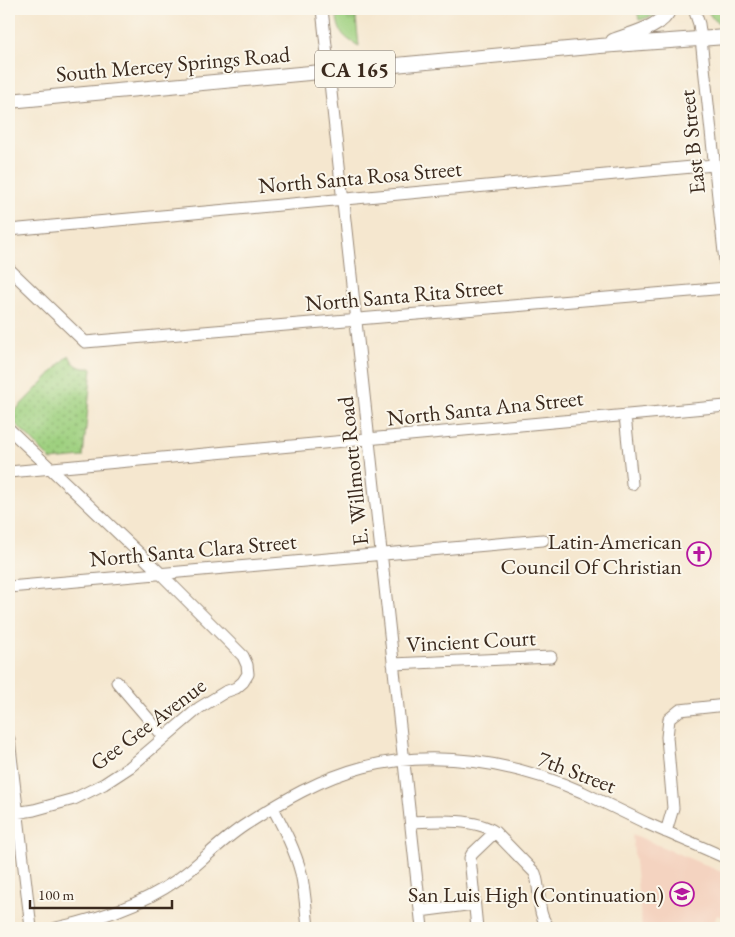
<svg xmlns="http://www.w3.org/2000/svg" width="735" height="937" font-family="'EB Garamond',serif">
<style>
.built{fill:#f4d3c0}
.grass{fill:url(#grass-tufts);stroke:#6c7d4e}
.park{fill:url(#park-dots);stroke:#6c7d4e}
.lines{fill:none;stroke-linecap:round;stroke-linejoin:round}
.minor-casing{stroke:#988876;stroke-width:13}
.major-casing{stroke:#988876;stroke-width:16}
.minor{stroke:#fff;stroke-width:11}
.major{stroke:#fff;stroke-width:14}
.labels{text-anchor:middle;dominant-baseline:central;stroke-width:4;stroke-linejoin:round;paint-order:stroke}
.shield{fill:#fbf7ec;stroke:#75685c;stroke-width:1}
.shield-label{font-size:21px;font-weight:bold;fill:#3b2a1e}
.street-label{font-size:22px;fill:#3b2a1e;stroke:#fbf7ec}
.poi-label{font-size:22px;fill:#3b2a1e;stroke:#fbf7ec;text-anchor:end}
</style>
<defs>
<pattern id="grass-tufts" width="24" height="20" patternUnits="userSpaceOnUse" patternTransform="scale(1.25)"><rect width="24" height="20" fill="#9ed07f"/><path d="M3 7l-1-3M5 7V3M7 7l1-3M15 17l-1-3M17 17v-4M19 17l1-3" fill="none" stroke="#82a967"/></pattern>
<pattern id="park-dots" width="8" height="8" patternUnits="userSpaceOnUse" patternTransform="scale(1.25)"><rect width="8" height="8" fill="#9ed07f"/><path d="M2 2h.1M6 6h.1" fill="none" stroke="#82a967" stroke-width="1.8" stroke-linecap="round"/></pattern>
</defs>
<rect width="100%" height="100%" fill="#fbf7ec"/>
<filter id="ink" filterUnits="userSpaceOnUse"><feTurbulence type="fractalNoise" baseFrequency=".02" numOctaves="2"/><feDisplacementMap in="SourceGraphic" scale="10" xChannelSelector="R" yChannelSelector="G"/><feConvolveMatrix kernelMatrix="1 2 1 2 8 2 1 2 1" color-interpolation-filters="sRGB"/></filter>
<filter id="wash" filterUnits="userSpaceOnUse"><feTurbulence type="fractalNoise" baseFrequency=".0096" numOctaves="4" result="noise"/><feDisplacementMap in="SourceGraphic" scale="20" xChannelSelector="R" yChannelSelector="G"/><feGaussianBlur stdDeviation="1.12" result="paint"/><feColorMatrix in="noise" values="0 0 0 0 0 0 0 0 0 0 0 0 0 0 0 0 0 1.4 0 .05"/><feComposite in="paint" operator="in"/></filter>
<g filter="url(#wash)">
<rect width="100%" height="100%" fill="#f5e7cf"/>
<path class="built" d="M632 834 726 874V918L717 915 712 928H642Z"/>
<path class="grass" d="M336 9H355L359 46C340 36 338 30 336 9Z
M637 9H662L654 16 639 20Z
M707 9H726V24C716 24 711 18 707 9Z"/>
<path class="park" d="M69 355C74 366 80 369 92 368L83 457 51 460 9 417Z"/>
</g>
<g filter="url(#ink)">
<g class="lines">
<g class="minor-casing">
<path id="minor" d="M322 9 422 928
M694 9 699 24 701 39 726 271
M9 230 714 165
M9 269 85 342 726 288
M625 415 632 484
M9 429 159 572 243 656 247 665 248 674 243 682 236 688 225 692 199 708 130 767 104 784 74 799 34 810 9 814
M9 472 726 406
M9 587 543 540
M393 664 551 657
M117 682 164 737
M9 739 31 928
M273 808C284 829 295 850 301 873 305 891 306 910 308 928
M411 822C434 821 475 818 495 832L535 873C542 891 535 915 550 928
M666 832 673 808 667 737 669 719 680 710 726 705
M420 911 474 904
M56 928C104 918 152 902 190 870 208 855 225 838 245 825 282 801 321 778 364 767 435 749 515 762 582 792 603 802 625 813 646 823 673 835 700 846 726 858
M477 928 470 858 472 854 495 832
M584 928H592"/>
</g>
<g class="major-casing">
<path id="major" d="M613 41C630 34 662 28 669 9
M9 101 600 46 726 37"/>
</g>
<use href="#minor" class="minor"/>
<use href="#major" class="major"/>
</g>
</g>
<defs>
<g id="church-ring" transform="scale(1.25)"><circle r="9.5" fill="#fbf7ec" stroke="#b5179e" stroke-width="1.5"/><path d="M-1.2-6h2.4v3.5h3.3v2.4h-3.3V6h-2.4V-.1h-3.3v-2.4h3.3Z" fill="#b5179e"/></g>
<g id="school-ring" transform="scale(1.25)"><circle r="9.5" fill="#fbf7ec" stroke="#b5179e" stroke-width="1.5"/><path d="M0-5L7-2L0 1L-7-2ZM-4 1L0 2.5L4 1V4Q0 6-4 4Z" fill="#b5179e"/></g>
</defs>
<g fill-rule="evenodd">
<use href="#church-ring" x="699" y="554"/>
<use href="#school-ring" x="682" y="894"/>
</g>
<g class="labels">
<rect class="shield" x="315" y="50.5" width="80" height="37" rx="4"/>
<g class="shield-label">
<text x="355" y="69">CA 165</text>
</g>
<g class="street-label">
<text transform="translate(173 64) rotate(-5)">South Mercey Springs Road</text>
<text transform="translate(692 142) rotate(-96)">East B Street</text>
<text transform="translate(360 177) rotate(-5)">North Santa Rosa Street</text>
<text transform="translate(404 295) rotate(-5)">North Santa Rita Street</text>
<text transform="translate(485 408) rotate(-6)">North Santa Ana Street</text>
<text transform="translate(353 471) rotate(-96)">E. Willmott Road</text>
<text transform="translate(193 550) rotate(-5)">North Santa Clara Street</text>
<text transform="translate(471 641) rotate(-3)">Vincient Court</text>
<text transform="translate(148 724) rotate(-37)">Gee Gee Avenue</text>
<text transform="translate(577 772) rotate(21)">7th Street</text>
</g>
<g class="poi-label">
<text x="682" y="541">Latin-American<tspan x="682" dy="25">Council Of Christian</tspan></text>
<text x="664" y="894">San Luis High (Continuation)</text>
</g>
</g>
<rect width="735" height="937" fill="none" stroke="#fbf7ec" stroke-width="30"/>
<path d="M30 900v8h142v-8" fill="none" stroke="#3b2a1e" stroke-width="2.5"/>
<text x="38" y="900" font-size="15" fill="#3b2a1e" stroke="#fbf7ec" stroke-width="4" paint-order="stroke">100 m</text>
</svg>
